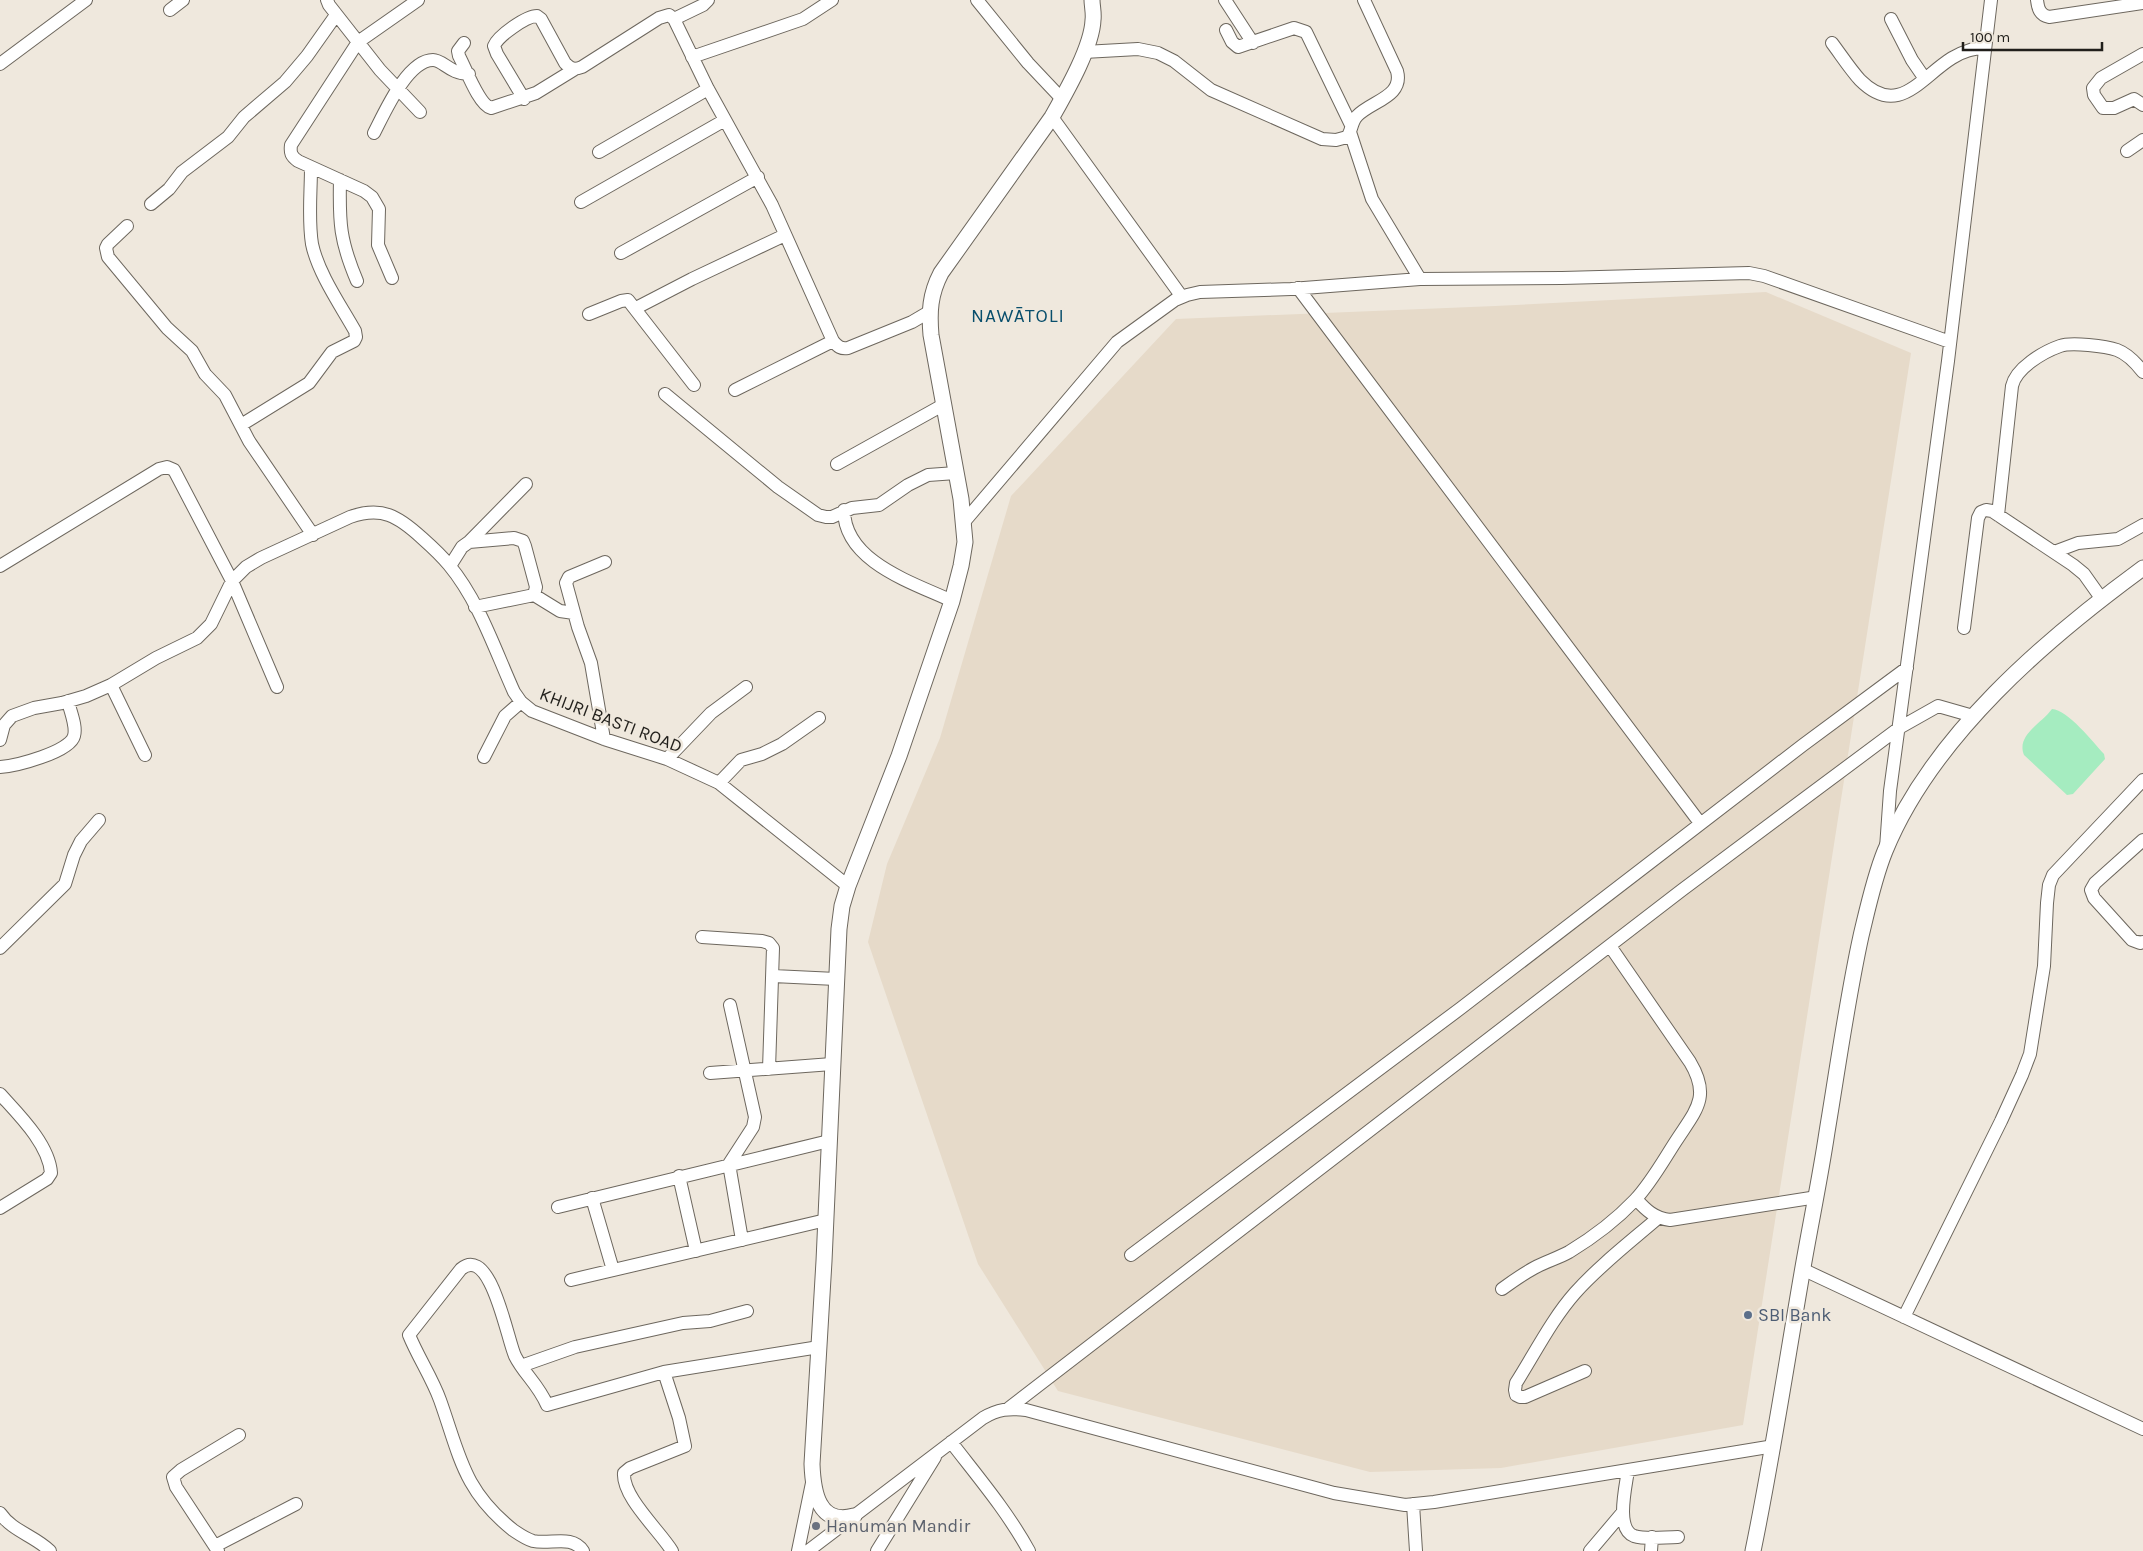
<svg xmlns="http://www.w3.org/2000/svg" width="2143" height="1551" font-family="Karla,sans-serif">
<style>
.built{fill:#e6dac9}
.green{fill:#a5ecc0}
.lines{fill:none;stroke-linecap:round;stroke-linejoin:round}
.minor-casing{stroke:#6d675e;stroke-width:14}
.major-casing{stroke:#6d675e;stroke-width:17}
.minor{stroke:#fff;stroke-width:12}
.major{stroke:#fff;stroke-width:15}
.service-dot{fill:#5c6f8a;stroke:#efe8dd;stroke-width:2}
.worship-dot{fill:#6b7280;stroke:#efe8dd;stroke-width:2}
.labels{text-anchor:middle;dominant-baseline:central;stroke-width:5;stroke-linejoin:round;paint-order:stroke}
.street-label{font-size:18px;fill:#211f1b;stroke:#efe8dd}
.service-label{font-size:18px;fill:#4e5e75;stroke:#efe8dd;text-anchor:start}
.worship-label{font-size:18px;fill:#5b616d;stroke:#efe8dd;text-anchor:start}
.neighbourhood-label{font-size:19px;letter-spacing:1px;fill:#084e6c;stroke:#efe8dd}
</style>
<rect width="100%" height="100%" fill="#efe8dd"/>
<path class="built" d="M1766 292 1911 353 1743 1425 1501 1468 1370 1472 1058 1391 978 1264 868 942 887 864 940 738 1011 496 1176 319 1495 306Z"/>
<path class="green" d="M2052 709C2068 710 2093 742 2104 754L2105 759 2073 794 2067 795 2024 755C2016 735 2041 724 2052 709Z"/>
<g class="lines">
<g class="minor-casing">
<path id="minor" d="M327 0 329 5 380 70 420 112
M977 0 1028 63 1062 99
M1225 0 1253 43
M2037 0C2038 9 2040 15 2049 17L2143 3
M170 10 183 0
M674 19 703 5 708 0
M1891 19 1912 60 1925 79
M1226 30 1232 42 1238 47 1294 28 1306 32 1351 125
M464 43 458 51 459 56C466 69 479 105 491 108L536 93 575 69
M1832 43C1841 55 1850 69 1860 80 1898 118 1920 78 1952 58 1963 51 1973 49 1985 47
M1084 52 1138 49 1158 53 1174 61 1211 90 1322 139 1336 140 1347 137C1352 131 1351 122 1357 116 1371 101 1404 97 1397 71L1364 0
M2143 54 2101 78 2093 88 2094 95 2103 108H2114L2134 99 2143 105
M692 57 803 19 832 0
M0 64 86 0
M524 99 497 54 494 46C498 36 526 16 537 16L541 19 565 63C571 69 574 70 582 67L659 18 669 15 674 19 708 89 772 205 833 341C838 347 841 349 848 348L912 322 929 312
M1052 117 1182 297
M1350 132 1372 199 1420 279
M374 133C384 114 407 60 433 60 443 60 450 74 469 74
M2127 151 2143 140
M599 152 708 89
M340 180C339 223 340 241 357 281
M581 202 725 120
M151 204 169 189 182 172 228 137 244 117 285 82 307 56 336 15
M127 226 108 244 106 248 108 257 167 328 192 351 205 374 225 395 249 441 313 535
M621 253 758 177
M392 278 378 245 379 209 372 197 364 191 298 161C291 156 290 153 291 145L358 42 418 0
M1298 288 1700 823
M636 308 692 279 785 235
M589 314 621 301 628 300 694 385
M735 390 833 341
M665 394 778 487 818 515 826 517H832L852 508 879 505 908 485 928 475 956 473
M241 425 309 383 332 352 354 341 356 337 355 331C341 306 318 273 312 244 308 220 311 192 311 167
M837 464 943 405
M844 510C844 562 914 583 952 601
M1998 515 2012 386C2016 368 2043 352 2060 346 2071 342 2106 346 2117 350 2128 354 2136 363 2143 372
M964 522 1117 342 1175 300 1187 295 1200 292 1291 289 1420 279 1562 278 1749 273 1764 276 1950 342
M469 542 526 484
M2054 552 2078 543 2118 539 2143 525
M0 566 159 469 167 467 174 470 232 581 277 687
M450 566 462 547 469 542 514 538 523 541 525 546 536 587 534 595 475 607
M534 595 560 611 574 613
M1964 628 1978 518 1981 512 1986 510 1992 511 2073 565 2084 574 2101 598
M111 685 145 755
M604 739 591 663 578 627 566 583 569 577 605 562
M0 740 4 725 12 716 34 708 62 703 86 696 111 685 156 658 197 638 211 624 232 581 246 567 261 558 350 517C382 506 398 516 422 538 431 546 441 555 449 565 479 601 495 650 514 692L521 702 532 711 604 739 667 759 719 783 848 886
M484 757 505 716 521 702
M667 759 711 713 746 687
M0 767C16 766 70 752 74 736 77 726 70 711 68 701
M719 783 741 760 762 754 782 744 819 718
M2143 840 2095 883 2091 890 2094 898 2132 940 2140 943 2143 942
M1886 848 1890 791 1948 361 1991 0
M702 937 762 941 769 943 773 948 769 1069
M0 948 65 884 74 855 81 841 99 820
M773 976 836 979
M730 1005 755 1117 753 1127 729 1164 742 1240
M710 1073 832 1064
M0 1094C18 1114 49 1144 51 1173L47 1179 0 1208
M679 1176 696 1251
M592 1198 613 1270
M1636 1199C1646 1210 1654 1218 1670 1220L1817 1197
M558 1207 829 1141
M1131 1255 1461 1008 1803 745 1907 668
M1802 1269 2143 1429
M571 1280 826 1220
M1502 1289C1513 1281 1523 1274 1534 1268 1545 1262 1558 1258 1569 1252 1592 1238 1617 1219 1635 1200 1651 1183 1663 1161 1676 1141 1696 1110 1711 1097 1690 1062L1610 946
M1904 1317 2001 1121 2022 1075 2030 1054 2044 966 2047 903 2049 885 2053 875 2143 780
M521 1366 575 1347 683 1323 710 1321 747 1311
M1585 1371 1525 1397H1520L1516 1395 1515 1390 1516 1383C1535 1353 1552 1319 1575 1293 1600 1265 1630 1242 1658 1218
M664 1372 679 1418 685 1446 630 1468 624 1473C622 1497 660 1531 672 1551
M1009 1408 1682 890 1899 728 1938 706 1973 716
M951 1442C978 1477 1007 1511 1029 1551
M1628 1470C1626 1486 1615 1529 1634 1536 1647 1540 1664 1537 1678 1537
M1413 1504 1416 1551
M0 1513C12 1531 35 1536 50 1551
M215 1546 296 1504
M218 1551 176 1487 173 1477 181 1470 239 1435
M583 1551C572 1534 550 1545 533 1541 526 1539 519 1534 513 1530 463 1490 460 1456 440 1400 432 1378 418 1357 409 1335L461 1269C491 1244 507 1339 515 1356 524 1374 538 1384 547 1405L664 1372 819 1347
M798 1551 812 1483
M808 1551 983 1418C998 1409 1009 1408 1026 1410L1334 1493 1405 1505 1434 1502 1774 1446
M877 1551 935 1457
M1590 1551 1623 1512
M1651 1551 1652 1537"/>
</g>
<g class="major-casing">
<path id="major" d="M854 1516C818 1526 813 1491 812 1464L824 1261 839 929 842 906 848 886 899 756 952 601 961 566 965 542 961 499 931 335C929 312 930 294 941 273L1052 117C1066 92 1092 47 1093 20 1094 13 1092 6 1092 0
M1753 1551C1772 1459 1786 1366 1802 1273 1810 1226 1820 1179 1827 1132 1838 1066 1847 1000 1861 936 1868 907 1874 878 1885 851 1932 736 2046 639 2143 568"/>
</g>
<use href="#minor" class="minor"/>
<use href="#major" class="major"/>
</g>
<circle class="service-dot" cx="1748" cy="1315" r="5"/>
<circle class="worship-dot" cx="816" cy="1526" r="5"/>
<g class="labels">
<g class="street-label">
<text transform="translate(611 720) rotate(21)">KHIJRI BASTI ROAD</text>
</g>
<g class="service-label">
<text x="1758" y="1315">SBI Bank</text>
</g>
<g class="worship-label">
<text x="826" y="1526">Hanuman Mandir</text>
</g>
<g class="neighbourhood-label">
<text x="1018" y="316">NAWĀTOLI</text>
</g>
</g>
<path d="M1963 42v8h139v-8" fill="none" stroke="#211f1b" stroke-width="2.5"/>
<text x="1970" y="42" font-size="15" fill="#211f1b" stroke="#efe8dd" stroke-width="4" paint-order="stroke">100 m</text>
</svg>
